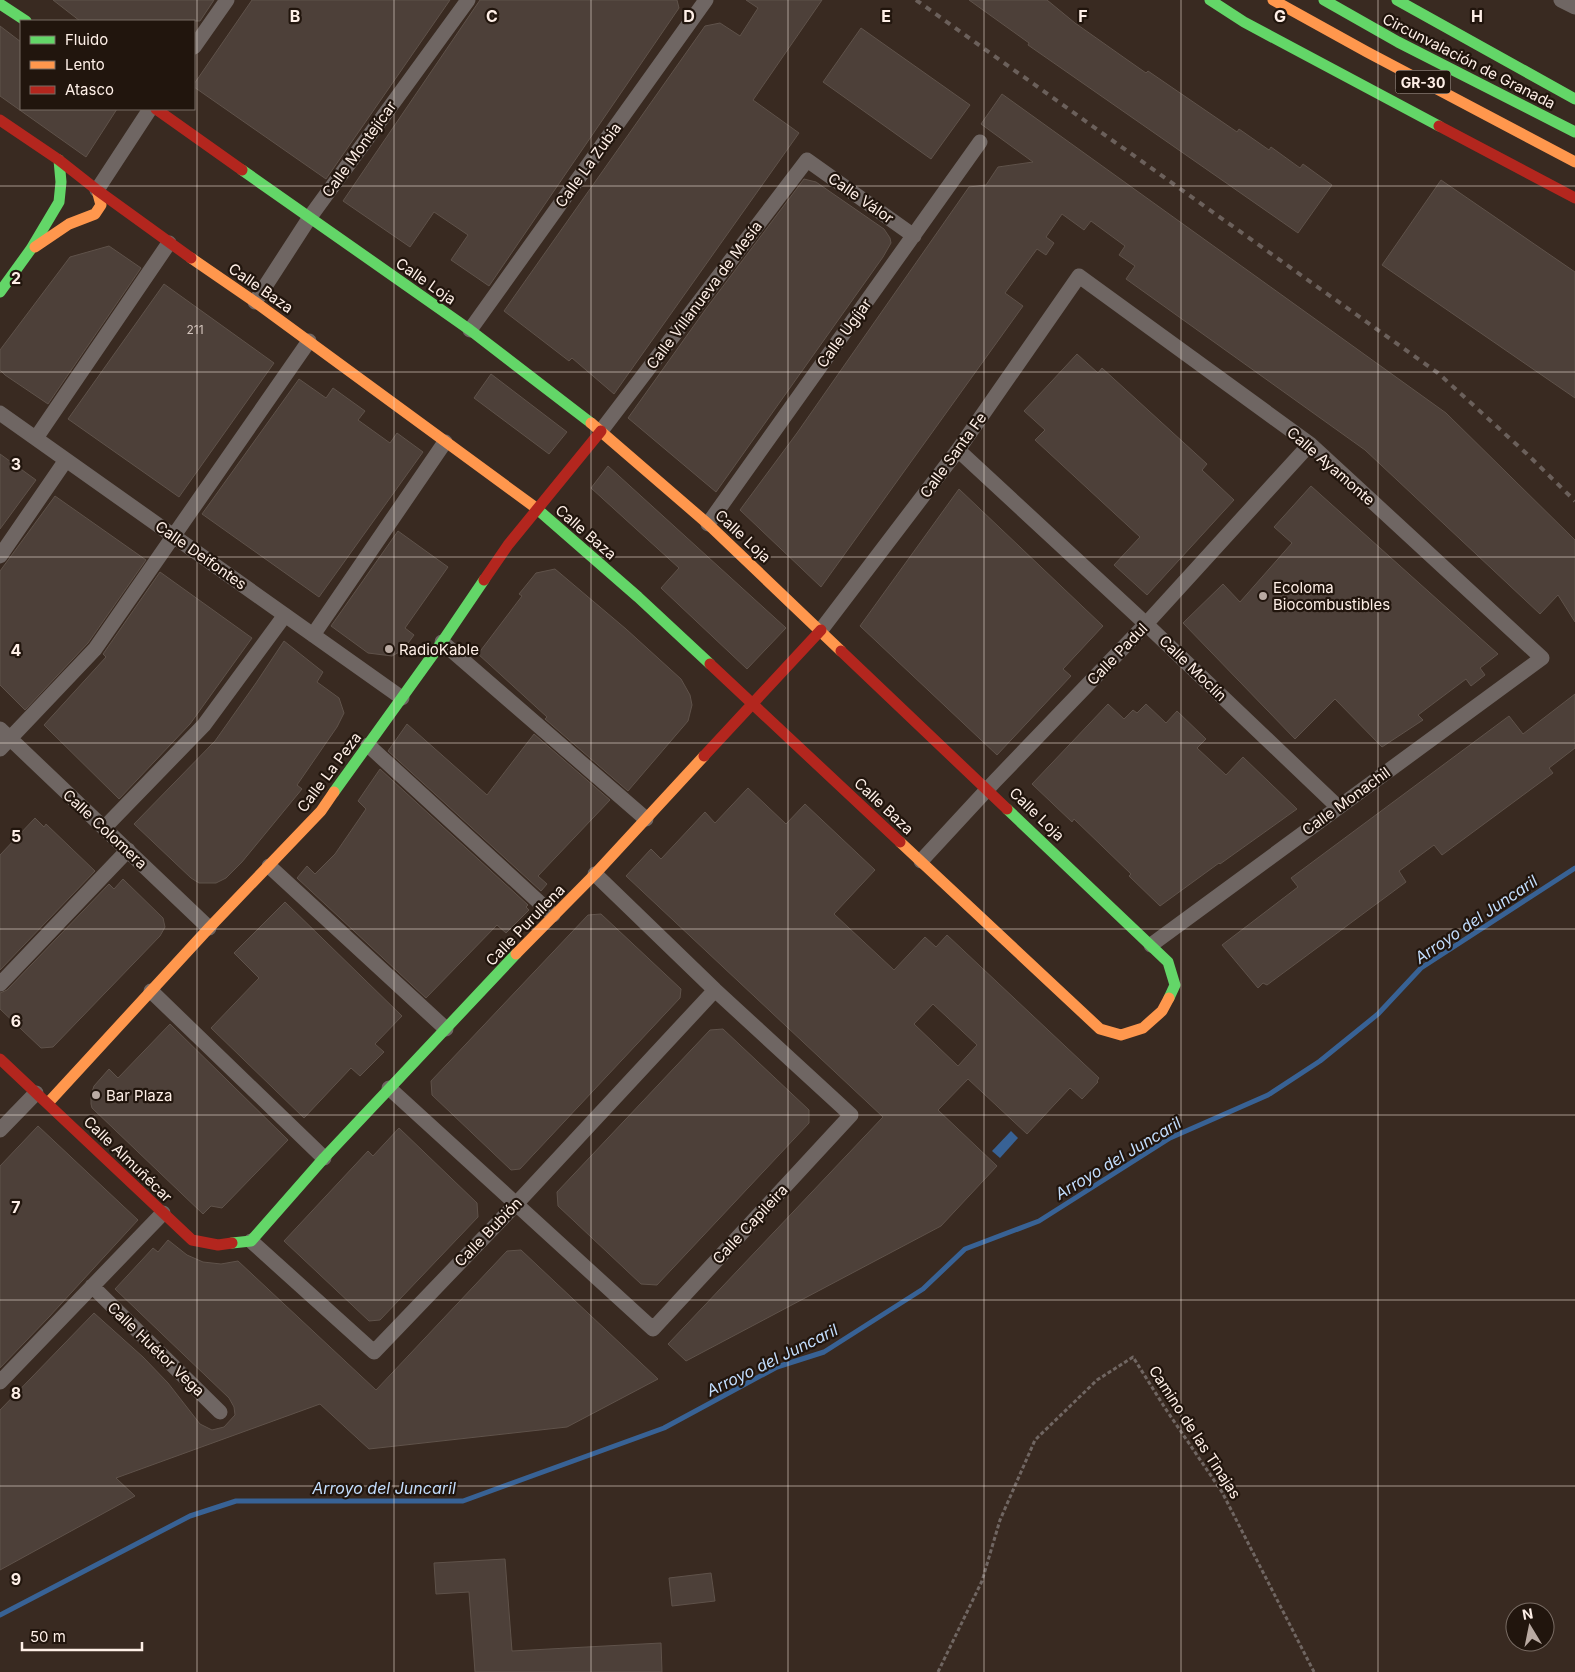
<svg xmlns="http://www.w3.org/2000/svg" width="1575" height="1672" font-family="Inter,sans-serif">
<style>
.water{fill:#386295}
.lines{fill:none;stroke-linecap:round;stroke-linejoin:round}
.stream{stroke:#386295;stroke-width:5}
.building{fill:#4d4039;stroke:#5f524a;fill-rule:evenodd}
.path{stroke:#706662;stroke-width:3;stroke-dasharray:4 2.5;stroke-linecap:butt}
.street{stroke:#6f6663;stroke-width:15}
.fast{stroke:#63d668;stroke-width:11}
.slow{stroke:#ff974d;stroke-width:11}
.jam{stroke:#b3261e;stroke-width:11}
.rail{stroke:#6b605b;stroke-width:4;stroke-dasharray:6 6;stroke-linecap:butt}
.grid{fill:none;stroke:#feefe7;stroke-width:1;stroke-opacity:0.55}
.poi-dot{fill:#b9aaa2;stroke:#21150d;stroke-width:2}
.labels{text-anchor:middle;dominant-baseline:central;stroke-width:4.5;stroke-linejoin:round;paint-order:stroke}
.number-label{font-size:12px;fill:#d2c3bc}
.shield{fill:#21150d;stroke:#bcaea6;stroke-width:1}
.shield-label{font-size:14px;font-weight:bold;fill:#feefe7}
.street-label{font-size:15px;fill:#feefe7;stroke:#21150d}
.poi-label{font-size:15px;fill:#feefe7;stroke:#21150d;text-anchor:start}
.water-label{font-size:16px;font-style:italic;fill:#c2ddfd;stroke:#21150d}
.grid-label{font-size:16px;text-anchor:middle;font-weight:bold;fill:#feefe7;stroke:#21150d;stroke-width:4.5;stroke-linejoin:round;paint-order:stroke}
</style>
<rect width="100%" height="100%" fill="#392a21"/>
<path class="water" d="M1011 1131 1018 1138 1000 1158 992 1151Z"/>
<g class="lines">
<path class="stream" d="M0 1615 190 1516 236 1501H463L664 1428 777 1367 824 1352 923 1289 965 1249 1039 1221 1170 1138 1268 1095 1320 1061 1378 1014 1421 968 1575 868"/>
</g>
<path class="building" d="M53 0H214L200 21H80Z
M252 0H450L326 179 194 87V84Z
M480 0H677L679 8 489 286 451 260 468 235 434 212 410 247 343 201Z
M746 0H822L753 100 799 133 614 394 572 358 569 361 504 311 705 26 720 23 740 36 758 8Z
M969 0H1047L1075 23 1126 59 1146 73 1148 71 1237 132 1239 129 1269 150 1271 147 1300 168 1303 164 1332 185 1298 233 1028 45 1029 43Z
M0 26 21 42V109H117L86 157 0 96Z
M861 28 970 105 931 159 823 82Z
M1002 94 1446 413 1575 540V622L1558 595 1540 614 1365 450 1126 279 1135 266 1119 255 1125 246 1091 221 1084 230 1062 214 1046 237 1054 243 1046 255 1037 249 1005 293 1023 306 821 587 740 510 797 433 969 187 986 185 998 167 1033 162 981 124Z
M804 179 816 182 884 229 890 238 891 243 883 257 716 492 628 418 705 310Z
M1441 180 1575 272V398L1382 265Z
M109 246 141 268 48 404 5 375 0 370V350L70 257Z
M164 284 274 363 179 497 68 419Z
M1077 354 1098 373 1102 368 1207 464 1202 470 1234 500 1147 595 1114 565 1140 537 1035 440 1045 430 1024 411Z
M491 374 567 432 549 454 474 398Z
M299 379 326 398 333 388 365 411 358 420 390 443 397 433 423 452 319 597 202 514Z
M0 454 36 480 0 529Z
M608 466 786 628 747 669 661 588 679 568 591 488Z
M1311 486 1498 654 1480 668 1485 675 1471 686 1466 679 1418 715 1423 720 1382 747 1335 699 1295 739 1183 623 1223 584 1240 602 1292 543 1274 527Z
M959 489 1103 626 1063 669 1071 676 997 755 860 626Z
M55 496 146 560 88 643 25 710 0 685V571Z
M398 531 448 567 405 628 414 635 403 650 392 656 368 653 331 626Z
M555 569 626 629 681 679 690 695 692 705 688 721 628 791 545 719 547 717 478 654 522 596 519 594 536 573Z
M160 572 252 638 190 724 119 799 44 725 106 657 103 654Z
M284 641 323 672 317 682 339 698 344 713 337 727 297 785 302 789 242 862 226 878 216 883H199L191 878 134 824 215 741 256 683Z
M1575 694V748L1549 768 1553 773 1442 855 1434 845 1399 871 1406 882 1267 985 1263 983 1258 988 1222 945 1298 887 1291 878 1509 716 1523 734Z
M1108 704 1124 719 1133 710 1137 713 1146 704 1166 723 1177 711 1206 739 1197 748 1226 775 1243 757 1297 809 1220 864 1219 863 1160 906 1129 876 1131 874 1074 819 1072 822 1032 784Z
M407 724 487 795 534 734 610 800 538 876 547 884 541 891 388 751Z
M380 769 528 905 526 907 529 910 506 933 497 925 426 998 297 878 307 866 315 874 335 854 366 809 358 801Z
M748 788 786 824 805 804 875 870 834 914 894 970 925 937 936 947 947 935 1099 1078 1097 1081 1098 1082 1082 1099 1070 1088 1027 1134 968 1079 938 1110 997 1166 941 1226 686 1361 668 1344 883 1117 626 876 651 849 661 859 705 812 715 823ZM933 1004 977 1045 958 1066 914 1024Z
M35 818 44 827 46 824 95 871 0 970V855Z
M123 879 163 918 165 927 160 936 53 1047 41 1048 0 1009V993L7 990 109 884 114 889Z
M285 902 402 1016 375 1044 384 1052 360 1076 351 1068 304 1118 211 1028 259 978 234 953Z
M601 914 681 989 680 998 520 1169 511 1170 432 1095 431 1081 588 915Z
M170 1024 288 1140 222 1208 211 1206 203 1214 92 1108 91 1104V1095L94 1086 109 1069 118 1078Z
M723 1029 809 1110V1123L657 1285 641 1284 558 1206 557 1192 710 1030Z
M38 1126 138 1220 49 1317 0 1368V1166Z
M399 1128 477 1203 478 1217 380 1320 369 1321 284 1241 368 1151 373 1156Z
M168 1240 187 1255 203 1262 221 1264 238 1261 376 1390 507 1251 521 1250 658 1379 567 1427 369 1449 320 1404 116 1478 135 1496 0 1570V1410L94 1313 143 1357 168 1383 200 1424 212 1430 224 1427 235 1415 234 1407 229 1398 115 1289 153 1248 158 1252Z
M505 1559 512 1651 661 1643 662 1672H475L469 1592 436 1594 434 1563Z
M711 1573 715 1601 672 1606 669 1578Z"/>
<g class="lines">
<path class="path" d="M938 1672 982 1581 1000 1520 1035 1440 1097 1380 1133 1357 1165 1408 1222 1492 1314 1672"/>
<path class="street" d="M1561 0 1575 7
M194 47 227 0
M97 190 150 109
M255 302 310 217 468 0
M470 330 706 0
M0 413 402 698
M601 431 807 160 914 236
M36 438 169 243
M958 450 1146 624 1338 807
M708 524 980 142
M0 556 66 460
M821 630 958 450 1079 276 1310 444 1542 658 1151 945
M313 635 445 442
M442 642 646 819
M0 729 209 928
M368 745 553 915
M0 749 95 649 309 341
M104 828 204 725 285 615
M921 861 995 781 1146 624 1310 444
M269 866 446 1029
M0 984 128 850
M151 991 324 1158
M389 1088 653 1329 851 1115 715 990 595 874
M0 1130 36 1093
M251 1241 374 1352 517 1203 715 990
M92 1286 220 1412
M0 1382 163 1213"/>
<path class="fast" d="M1210 0 1244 22 1439 126
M1324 0 1398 42 1575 132
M1397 0 1575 99
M0 4 26 21
M242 170 470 330 591 423
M0 292 31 249 59 202 61 182 59 160
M536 508 638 597 710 664
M334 792 442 642 484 580
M1007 809 1168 962 1175 985 1169 998
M232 1243 251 1241 324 1158 516 954"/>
<path class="slow" d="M1273 0 1367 52 1575 162
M35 247 69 224 95 214 101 205 97 190
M191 258 255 302 536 508
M591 423 708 524 841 651
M900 842 1100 1029 1121 1035 1143 1028 1162 1011 1169 998
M516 954 595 874 704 756
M48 1103 209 928 321 811 334 792"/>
<path class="jam" d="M156 109 242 170
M0 120 59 160 97 190 191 258
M1439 126 1575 198
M484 580 508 545 601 431
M841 651 1007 809
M710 664 900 842
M704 756 821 630
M0 1059 192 1240 218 1245 232 1243"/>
<path class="rail" d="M916 0 1438 373 1527 454 1575 501"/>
</g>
<path class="grid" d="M197 0V1672M394 0V1672M591 0V1672M788 0V1672M984 0V1672M1181 0V1672M1378 0V1672M0 186H1575M0 372H1575M0 557H1575M0 743H1575M0 929H1575M0 1115H1575M0 1300H1575M0 1486H1575"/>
<g class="poi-dot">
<circle cx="1263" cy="596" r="5"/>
<circle cx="389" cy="649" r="5"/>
<circle cx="96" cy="1095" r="5"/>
</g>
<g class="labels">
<g class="number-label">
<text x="195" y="329">211</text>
</g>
<rect class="shield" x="1395.5" y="70.5" width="55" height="23" rx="4"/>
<g class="shield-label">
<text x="1423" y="82">GR-30</text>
</g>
<g class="street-label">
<text transform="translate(1469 61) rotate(27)">Circunvalación de Granada</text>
<text transform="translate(359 149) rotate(-54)">Calle Montejícar</text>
<text transform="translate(588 165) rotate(-54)">Calle La Zubia</text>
<text transform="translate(861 198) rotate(35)">Calle Válor</text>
<text transform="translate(426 281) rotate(35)">Calle Loja</text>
<text transform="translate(261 288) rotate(35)">Calle Baza</text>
<text transform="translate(704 295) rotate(-53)">Calle Villanueva de Mesía</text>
<text transform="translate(844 333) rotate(-54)">Calle Ugíjar</text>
<text transform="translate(953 455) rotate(-54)">Calle Santa Fe</text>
<text transform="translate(1331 466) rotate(41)">Calle Ayamonte</text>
<text transform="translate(586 532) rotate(41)">Calle Baza</text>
<text transform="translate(743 536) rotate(43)">Calle Loja</text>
<text transform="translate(201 555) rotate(35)">Calle Deifontes</text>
<text transform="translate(1117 654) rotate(-46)">Calle Padul</text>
<text transform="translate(1193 668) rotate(44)">Calle Moclín</text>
<text transform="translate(329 772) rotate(-53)">Calle La Peza</text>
<text transform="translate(1346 801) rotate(-36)">Calle Monachil</text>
<text transform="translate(884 806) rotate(43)">Calle Baza</text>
<text transform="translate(1037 814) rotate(44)">Calle Loja</text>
<text transform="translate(105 829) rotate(43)">Calle Colomera</text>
<text transform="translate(525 925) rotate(-46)">Calle Purullena</text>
<text transform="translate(128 1159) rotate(44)">Calle Almuñécar</text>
<text transform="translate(750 1224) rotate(-47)">Calle Capileira</text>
<text transform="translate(488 1232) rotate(-46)">Calle Bubión</text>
<text transform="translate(156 1349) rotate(44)">Calle Huétor Vega</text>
<text transform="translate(1195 1432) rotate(57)">Camino de las Tinajas</text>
</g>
<g class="poi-label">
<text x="1273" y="587">Ecoloma<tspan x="1273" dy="17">Biocombustibles</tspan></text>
<text x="399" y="649">RadioKable</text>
<text x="106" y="1095">Bar Plaza</text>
</g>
<g class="water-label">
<text transform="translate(1476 919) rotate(-34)">Arroyo del Juncaril</text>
<text transform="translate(1118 1158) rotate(-31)">Arroyo del Juncaril</text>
<text transform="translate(772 1360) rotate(-26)">Arroyo del Juncaril</text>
<text x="384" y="1488">Arroyo del Juncaril</text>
</g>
</g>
<g class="grid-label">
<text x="295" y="22">B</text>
<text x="492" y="22">C</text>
<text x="689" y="22">D</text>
<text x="886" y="22">E</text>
<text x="1083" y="22">F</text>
<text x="1280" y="22">G</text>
<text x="1477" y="22">H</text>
<text x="16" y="284">2</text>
<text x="16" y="470">3</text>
<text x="16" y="656">4</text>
<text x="16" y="842">5</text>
<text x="16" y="1027">6</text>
<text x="16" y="1213">7</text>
<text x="16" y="1399">8</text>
<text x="16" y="1585">9</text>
</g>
<rect x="20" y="20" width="175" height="90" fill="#21150d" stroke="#796c64"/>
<rect x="30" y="36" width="25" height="8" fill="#63d668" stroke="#796c64"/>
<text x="65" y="45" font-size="15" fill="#feefe7">Fluido</text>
<rect x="30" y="61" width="25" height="8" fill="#ff974d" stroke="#796c64"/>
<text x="65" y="70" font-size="15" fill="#feefe7">Lento</text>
<rect x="30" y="86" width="25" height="8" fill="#b3261e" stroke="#796c64"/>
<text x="65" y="95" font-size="15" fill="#feefe7">Atasco</text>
<g transform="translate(1530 1627) rotate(350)"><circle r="24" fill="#21150d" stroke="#796c64"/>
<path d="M0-4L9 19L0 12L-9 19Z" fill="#b9aaa2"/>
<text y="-8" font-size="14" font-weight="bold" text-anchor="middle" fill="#feefe7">N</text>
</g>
<path d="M22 1642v8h120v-8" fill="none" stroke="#feefe7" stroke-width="2.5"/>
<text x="30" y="1642" font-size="15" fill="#feefe7" stroke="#21150d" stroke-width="4" paint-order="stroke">50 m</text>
</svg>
